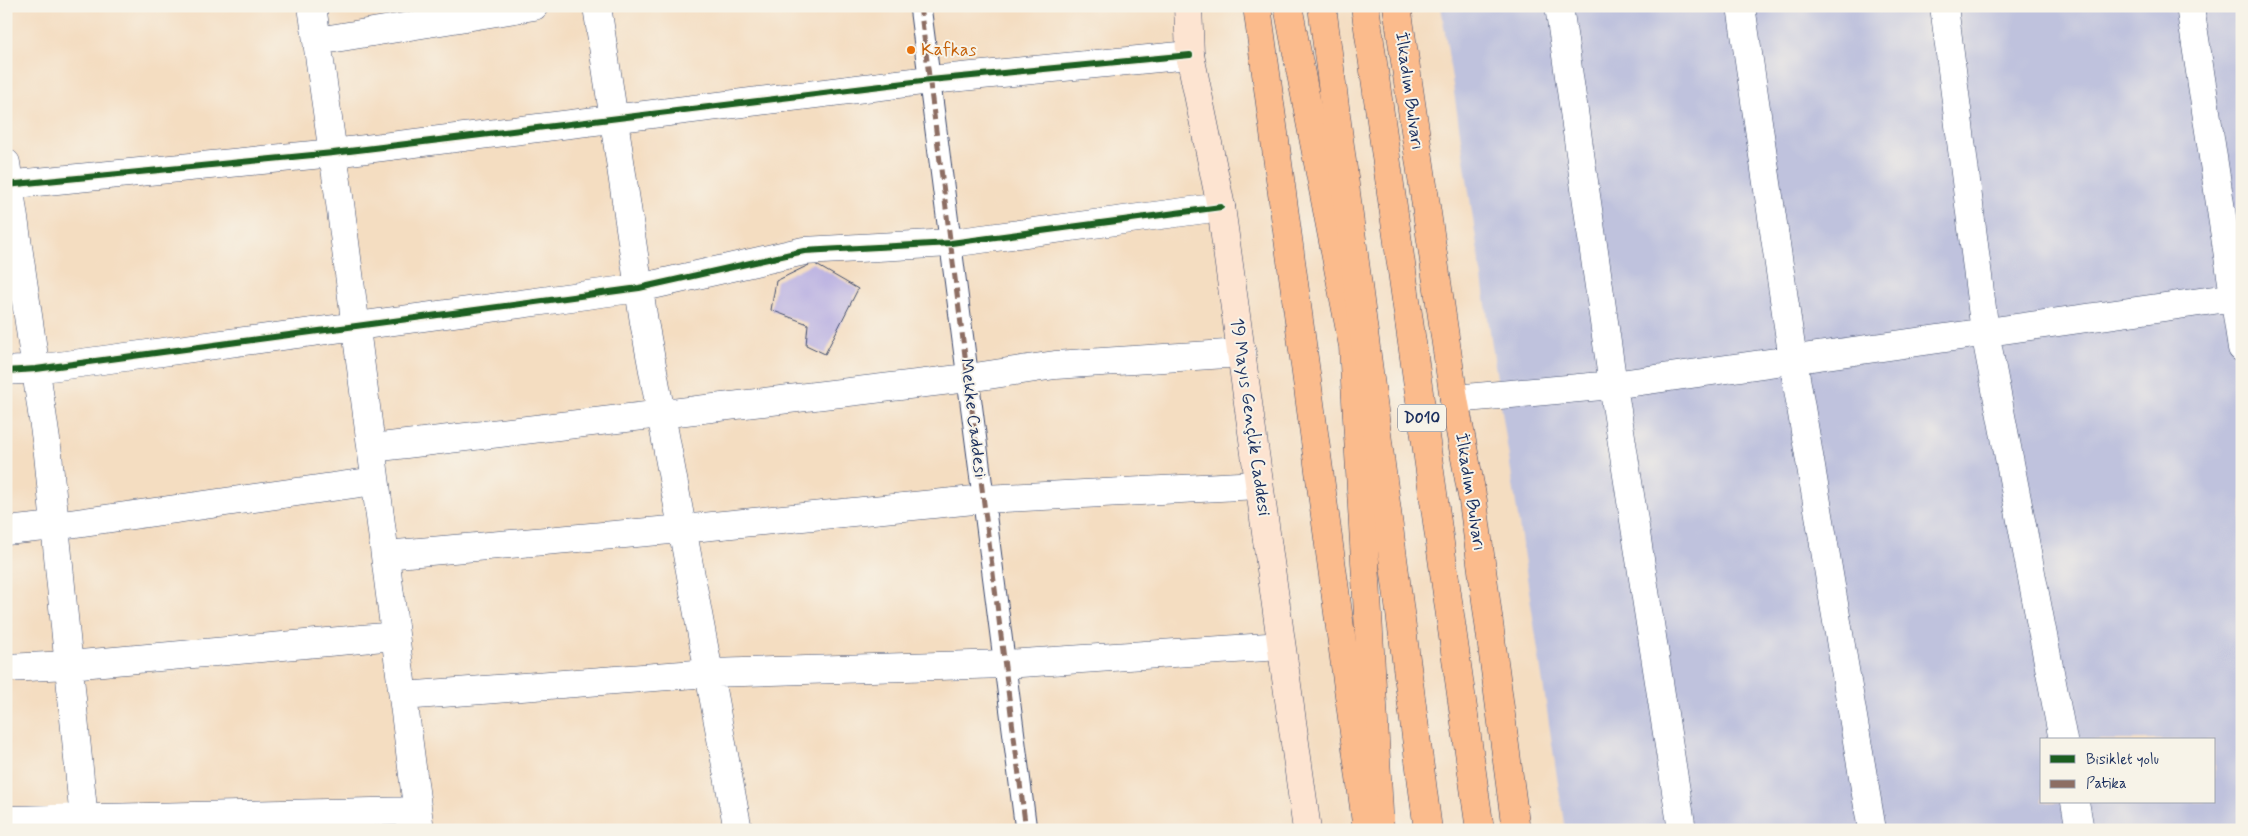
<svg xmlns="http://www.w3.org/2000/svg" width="2248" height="836" font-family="Mynerve,sans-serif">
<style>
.industrial{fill:#bfc2dd;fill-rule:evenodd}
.building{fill:#beb5e2}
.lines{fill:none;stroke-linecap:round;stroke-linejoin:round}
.pedestrian-casing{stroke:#3c496d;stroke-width:23}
.minor-casing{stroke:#3c496d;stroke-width:29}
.secondary-casing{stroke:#3c496d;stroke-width:29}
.primary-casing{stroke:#3c496d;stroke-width:29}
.trunk-casing{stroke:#3c496d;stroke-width:29}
.pedestrian{stroke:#fff;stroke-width:21}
.minor{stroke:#fff;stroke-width:28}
.secondary{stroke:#fde4d1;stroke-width:28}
.primary{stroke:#fbbb8c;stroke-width:28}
.trunk{stroke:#fbbb8c;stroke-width:28}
.quiet{stroke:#8d6e63;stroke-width:5;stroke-dasharray:10 5;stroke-linecap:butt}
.cycleway-casing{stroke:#f7f3e8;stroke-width:9}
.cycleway{stroke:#1b5e20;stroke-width:6}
.food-dot{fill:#e8710a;stroke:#f7f3e8;stroke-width:2}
.labels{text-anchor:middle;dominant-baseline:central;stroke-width:4;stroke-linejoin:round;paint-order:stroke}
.shield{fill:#f7f3e8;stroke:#5d6a87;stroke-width:1}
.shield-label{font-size:16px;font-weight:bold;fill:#1b2f5e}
.food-label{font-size:18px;fill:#c56008;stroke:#f7f3e8;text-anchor:start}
.street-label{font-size:18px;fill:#1b2f5e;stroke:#f7f3e8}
</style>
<rect width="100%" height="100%" fill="#f7f3e8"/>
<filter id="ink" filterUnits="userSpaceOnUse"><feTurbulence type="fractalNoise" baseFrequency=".02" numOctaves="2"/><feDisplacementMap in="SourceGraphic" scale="10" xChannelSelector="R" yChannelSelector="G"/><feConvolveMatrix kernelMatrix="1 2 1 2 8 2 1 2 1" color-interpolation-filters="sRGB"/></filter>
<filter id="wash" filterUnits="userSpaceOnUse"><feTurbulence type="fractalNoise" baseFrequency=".0096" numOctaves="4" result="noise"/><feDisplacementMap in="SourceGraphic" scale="20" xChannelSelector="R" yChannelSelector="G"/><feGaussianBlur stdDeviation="1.12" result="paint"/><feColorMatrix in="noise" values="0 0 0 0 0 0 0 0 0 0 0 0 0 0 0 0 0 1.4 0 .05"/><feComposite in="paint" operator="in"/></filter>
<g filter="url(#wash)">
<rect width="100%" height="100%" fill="#f4ddc1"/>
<path class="industrial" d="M1441 6H2242V830H1565ZM2042 740H2214V802H2042Z"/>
<g id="blocks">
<path class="building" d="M813 263 858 289 825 354 806 345 808 324 771 310 776 281Z"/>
</g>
</g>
<g filter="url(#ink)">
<use href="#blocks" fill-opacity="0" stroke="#3c496d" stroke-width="1"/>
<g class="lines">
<g class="pedestrian-casing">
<path id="pedestrian" d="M920 6 1026 830"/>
</g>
<g class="minor-casing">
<path id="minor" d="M312 6 340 203 420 830
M597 6 644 322 738 830
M1559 6 1613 385 1682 830
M1741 6 1793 360 1872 830
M1944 6 1985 332 2063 740
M2190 6 2242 348
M317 41 534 6
M6 163 48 454 85 830
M6 185 333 153 930 80 1190 55
M6 371 36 369 639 288 804 251 951 243 1221 207
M1454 399 1613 385 2242 296
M372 448 968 378 1055 365 1242 353
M6 531 55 526 375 481
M385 555 682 529 984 499 1259 485
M6 668 69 665 395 636
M403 696 709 673 1005 664 1281 646
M2075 802 2080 830
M6 820 417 811"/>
</g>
<g class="secondary-casing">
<path id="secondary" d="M1188 6 1190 55 1221 207 1307 830"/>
</g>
<g class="primary-casing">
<path id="primary" d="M1288 6 1353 346 1380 830
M1397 6 1454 399 1473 501 1516 830"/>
</g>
<g class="trunk-casing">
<path id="trunk" d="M1257 6 1367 830
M1322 6 1428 830
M1365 6 1480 830"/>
</g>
<use href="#pedestrian" class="pedestrian"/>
<use href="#minor" class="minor"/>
<use href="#secondary" class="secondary"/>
<use href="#primary" class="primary"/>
<use href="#trunk" class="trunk"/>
<path class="quiet" d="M920 6 1026 830"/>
<g class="cycleway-casing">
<path id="cycleway" d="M6 185 333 153 930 80 1190 55
M6 371 36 369 639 288 804 251 951 243 1221 207"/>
</g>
<use href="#cycleway" class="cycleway"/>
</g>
</g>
<circle class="food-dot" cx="911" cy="50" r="5"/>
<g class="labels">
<rect class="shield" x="1398" y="404.5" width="48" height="27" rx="4"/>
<g class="shield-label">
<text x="1422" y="418">D010</text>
</g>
<g class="food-label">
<text x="921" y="50">Kafkas</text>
</g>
<g class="street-label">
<text transform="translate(1409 91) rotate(82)">İlkadım Bulvarı</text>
<text transform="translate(1250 417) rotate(82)">19 Mayıs Gençlik Caddesi</text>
<text transform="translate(973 418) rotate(83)">Mekke Caddesi</text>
<text transform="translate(1470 492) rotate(81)">İlkadım Bulvarı</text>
</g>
</g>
<rect width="2248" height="836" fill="none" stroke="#f7f3e8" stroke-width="25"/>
<rect x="2040" y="738" width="175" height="65" fill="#f7f3e8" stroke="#9fa5b1"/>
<rect x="2050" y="755" width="25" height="8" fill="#1b5e20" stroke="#9fa5b1"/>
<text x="2086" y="764" font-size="15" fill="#1b2f5e">Bisiklet yolu</text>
<rect x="2050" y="780" width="25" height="8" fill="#8d6e63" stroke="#9fa5b1"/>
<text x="2086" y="788" font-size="15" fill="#1b2f5e">Patika</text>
</svg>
